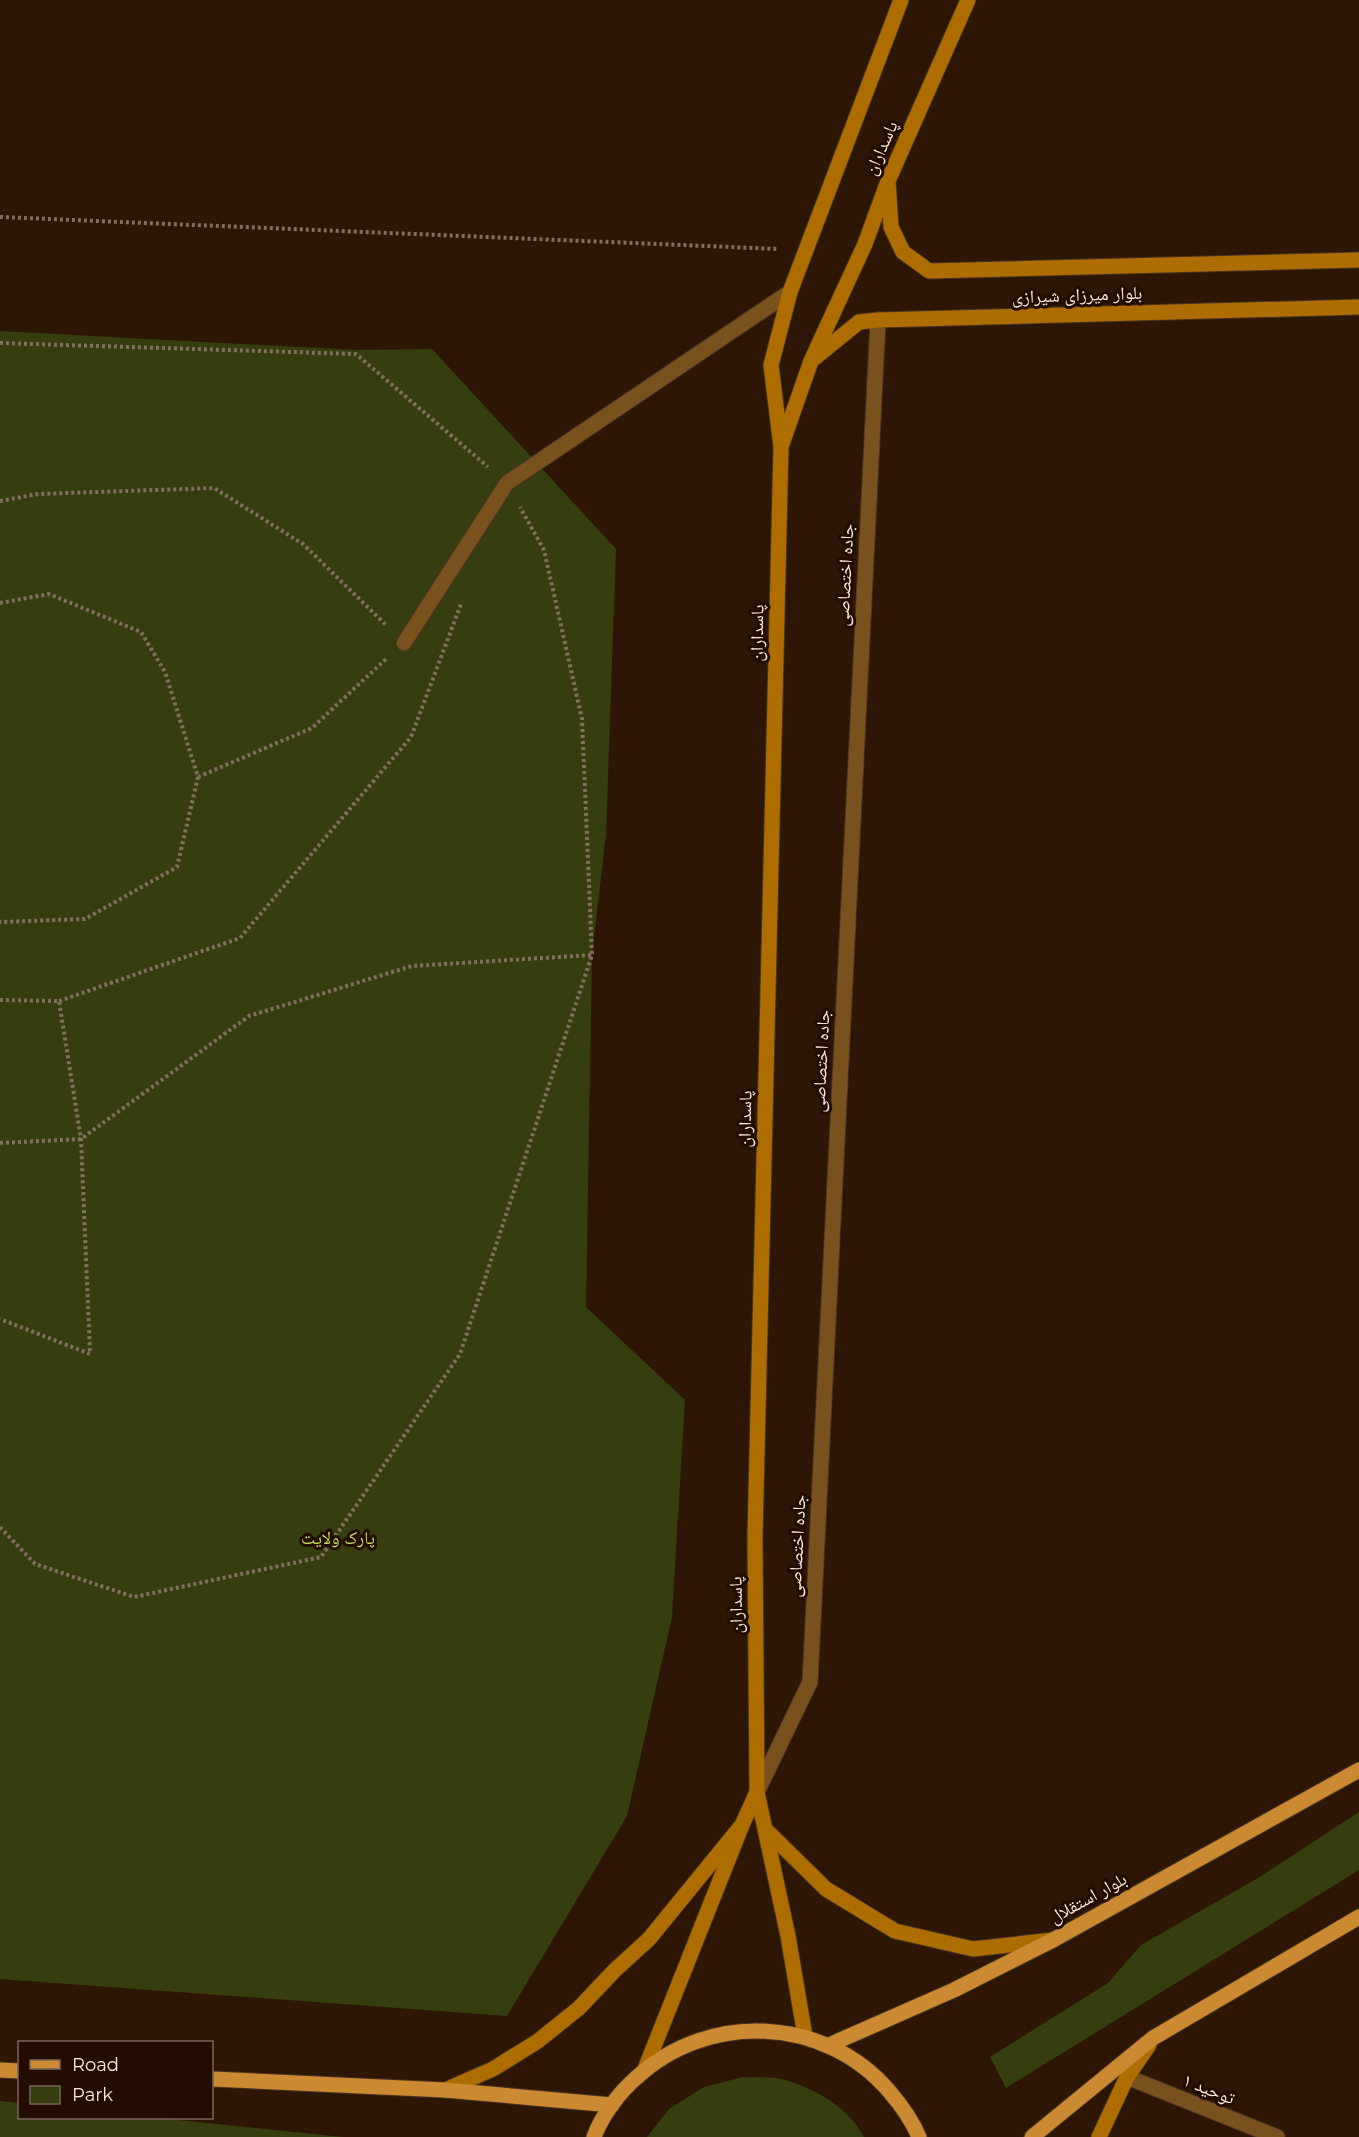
<svg xmlns="http://www.w3.org/2000/svg" width="1359" height="2137" font-family="Montserrat,'Noto Naskh Arabic',sans-serif">
<style>
.green{fill:#363d0e}
.lines{fill:none;stroke-linecap:round;stroke-linejoin:round}
.service-casing{stroke:#493323;stroke-width:17}
.minor-casing{stroke:#493323;stroke-width:17}
.secondary-casing{stroke:#493323;stroke-width:17}
.primary-casing{stroke:#493323;stroke-width:17}
.path{stroke:#826e5f;stroke-width:4;stroke-dasharray:3 3;stroke-linecap:butt}
.service{stroke:#79511d;stroke-width:15}
.minor{stroke:#79511d;stroke-width:15}
.secondary{stroke:#ae6d00;stroke-width:15}
.primary{stroke:#cb8931;stroke-width:15}
.labels{text-anchor:middle;dominant-baseline:central;stroke-width:6;stroke-linejoin:round;paint-order:stroke}
.street-label{font-size:18px;fill:#f8e8dd;stroke:#230c00}
.park-label{font-size:18px;fill:#c5dd58;stroke:#230c00}
</style>
<rect width="100%" height="100%" fill="#2d1605"/>
<path class="green" d="M0 331 356 350 432 349 616 549 606 834 592 955 586 1307 685 1400 672 1617 627 1816 507 2016 0 1979Z
M1359 1812V1870L1006 2088 990 2057 1108 1983 1141 1945 1258 1878Z
M743 2077C756 2078 773 2076 785 2080 816 2089 849 2108 864 2137H647L669 2109 704 2087Z
M0 2101 19 2103 20 2118H159L343 2137H0Z"/>
<g class="lines">
<g class="service-casing">
<path id="service" d="M404 643 507 483 790 292
M757 1792 810 1682 878 320"/>
</g>
<g class="minor-casing">
<path id="minor" d="M1127 2077 1277 2137"/>
</g>
<g class="secondary-casing">
<path id="secondary" d="M888 181 891 227 903 252 929 271 1359 260
M811 361 859 322 878 320 1359 307
M782 444 811 361 865 244 888 181 968 0
M765 1829 826 1889 895 1931 973 1949 1053 1940
M805 2036 788 1936 757 1792 755 1537 781 447 771 365 790 292 901 0
M645 2069 742 1825 757 1792
M445 2090 493 2069 538 2041 579 2008 615 1970 649 1939 742 1825
M1099 2137 1127 2077 1149 2045"/>
</g>
<g class="primary-casing">
<path id="primary" d="M829 2045 954 1990 1053 1940 1359 1770
M0 2070 20 2071
M212 2079 445 2090 612 2105
M594 2137C602 2115 619 2093 636 2078 708 2011 825 2016 889 2091 901 2105 912 2120 919 2137
M1032 2137 1153 2038 1359 1917"/>
</g>
<path class="path" d="M0 217 779 249
M0 343 356 354 488 467
M0 501 38 494 214 488 303 544 387 626
M0 603 49 594 141 632 165 672 198 777 177 867 85 919 0 922
M198 777 312 728 387 658
M0 1000 59 1001 81 1139 90 1354 0 1319
M59 1001 240 938 411 737 461 604
M0 1143 81 1139 249 1016 412 966 592 955
M0 1527 35 1564 134 1597 321 1557 460 1354 592 955 582 719 544 550 520 507"/>
<use href="#service" class="service"/>
<use href="#minor" class="minor"/>
<use href="#secondary" class="secondary"/>
<use href="#primary" class="primary"/>
</g>
<g class="labels">
<g class="street-label">
<text transform="translate(881 148) rotate(-66)">پاسداران</text>
<text transform="translate(1077 295) rotate(-2)">بلوار میرزای شیرازی</text>
<text transform="translate(845 575) rotate(-87)">جاده اختصاصی</text>
<text transform="translate(757 633) rotate(-89)">پاسداران</text>
<text transform="translate(821 1061) rotate(-87)">جاده اختصاصی</text>
<text transform="translate(745 1119) rotate(-89)">پاسداران</text>
<text transform="translate(797 1546) rotate(-87)">جاده اختصاصی</text>
<text transform="translate(736 1605) rotate(-91)">پاسداران</text>
<text transform="translate(1088 1898) rotate(-29)">بلوار استقلال</text>
<text transform="translate(1209 2089) rotate(22)">توحید ۱</text>
</g>
<g class="park-label">
<text x="338" y="1538">پارک ولایت</text>
</g>
</g>
<rect x="18" y="2041" width="195" height="78" fill="#230c00" stroke="#786458" stroke-width="1.5"/>
<rect x="30" y="2060" width="30" height="9" fill="#cb8931" stroke="#786458" stroke-width="1.5"/>
<text x="72" y="2071" font-size="18" fill="#f8e8dd">Road</text>
<rect x="30" y="2086" width="30" height="18" fill="#363d0e" stroke="#786458" stroke-width="1.5"/>
<text x="72" y="2101" font-size="18" fill="#f8e8dd">Park</text>
</svg>
